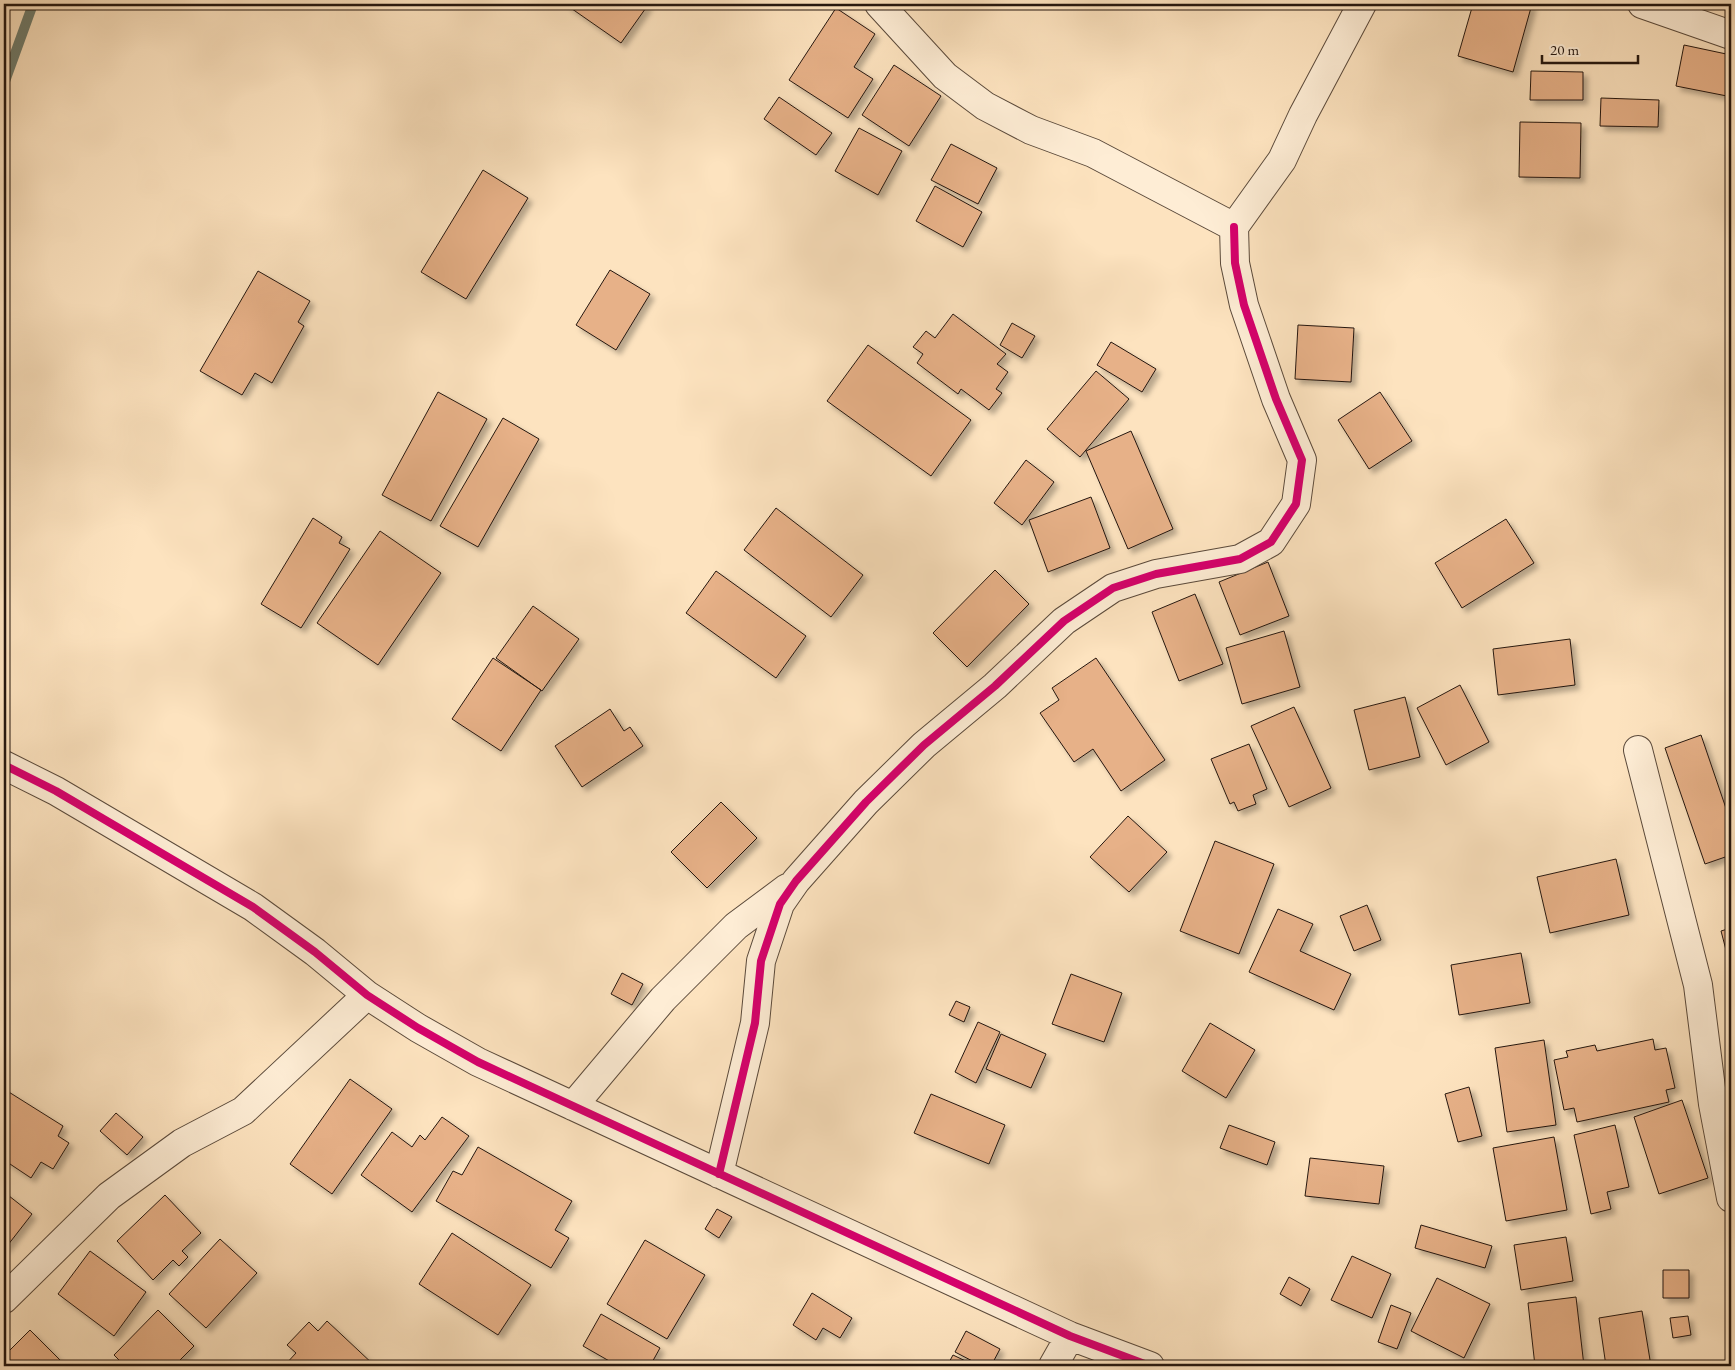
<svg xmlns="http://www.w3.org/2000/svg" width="1735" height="1370" font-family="'EB Garamond',serif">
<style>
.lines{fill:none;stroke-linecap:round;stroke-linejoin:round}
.stream{stroke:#6f7c6d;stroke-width:10}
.building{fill:#e7b188;stroke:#25170f;filter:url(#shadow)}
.minor-casing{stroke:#5b4a3b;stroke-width:30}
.minor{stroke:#feedd5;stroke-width:28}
.cycleway-casing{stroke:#feedd5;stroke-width:11}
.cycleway{stroke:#d6006c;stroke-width:8}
</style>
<defs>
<filter id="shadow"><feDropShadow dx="4.5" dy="4.5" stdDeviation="2.5" flood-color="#0004"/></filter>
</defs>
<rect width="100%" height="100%" fill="#fde3bf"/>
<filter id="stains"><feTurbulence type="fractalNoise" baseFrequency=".004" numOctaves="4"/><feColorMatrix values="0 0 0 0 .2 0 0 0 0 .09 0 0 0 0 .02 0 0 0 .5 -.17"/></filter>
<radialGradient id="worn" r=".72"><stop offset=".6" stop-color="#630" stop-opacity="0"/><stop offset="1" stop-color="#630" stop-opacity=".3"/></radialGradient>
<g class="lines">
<path class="stream" d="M4 84 33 4"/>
</g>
<path class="building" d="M565 4H646L648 5 621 43Z
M1473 4H1532L1513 72 1458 56Z
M836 8 875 34 854 67 873 79 848 118 789 80Z
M1684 45 1731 55V77L1727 96 1676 86Z
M894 65 941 96 909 146 862 115Z
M1531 71 1583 72V100H1530Z
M779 97 832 133 816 155 764 119Z
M1601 98 1659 100 1658 127 1600 126Z
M1520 122 1581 123 1580 178 1519 177Z
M859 128 902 151 878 195 835 171Z
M951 144 997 168 978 204 931 180Z
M483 170 528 198 466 299 421 272Z
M935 186 982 212 963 247 916 221Z
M610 270 650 294 616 350 576 325Z
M258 271 310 301 298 322 304 326 272 383 255 373 242 395 200 371Z
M953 314 1006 354 997 364 1008 372 996 389 1002 393 989 410 961 389 958 394 917 363 923 354 913 347 926 331 935 338Z
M1012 323 1035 336 1022 358 1000 345Z
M1298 325 1354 328 1351 382 1295 379Z
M1111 342 1156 369 1142 392 1097 365Z
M868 345 971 420 931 476 827 401Z
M1096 371 1129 399 1080 457 1047 429Z
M438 392 487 419 431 521 382 495Z
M1380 392 1412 441 1369 469 1338 420Z
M503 418 539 439 478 547 440 526Z
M1131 431 1173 529 1128 549 1086 451Z
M1026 460 1054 482 1022 525 994 503Z
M1091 497 1110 548 1048 572 1029 520Z
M776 508 863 575 831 617 744 550Z
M313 518 342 537 339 543 350 549 301 628 261 604Z
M1506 519 1534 563 1462 608 1435 563Z
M380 531 441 573 378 665 317 623Z
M1268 562 1289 616 1240 635 1219 582Z
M995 570 1029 604 967 667 933 633Z
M716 571 806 636 776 678 686 613Z
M1195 594 1223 664 1179 681 1152 612Z
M533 606 579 639 542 691 496 658Z
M1284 631 1300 687 1242 704 1226 648Z
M1570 639 1575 685 1498 695 1493 649Z
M493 658 541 690 501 751 452 719Z
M1096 658 1165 760 1121 791 1093 749 1074 762 1040 713 1059 700 1052 688Z
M1460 685 1489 742 1446 765 1417 708Z
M1405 697 1420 757 1369 770 1354 710Z
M1294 707 1331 788 1289 807 1251 726Z
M610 709 624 731 630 727 643 746 582 787 555 746Z
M1701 735 1731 823V855L1705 864 1665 748Z
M1249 744 1267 789 1253 795 1256 804 1238 811 1234 802 1230 804 1211 759Z
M721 802 757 838 707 888 671 852Z
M1128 816 1167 852 1129 892 1090 857Z
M1215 841 1274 864 1239 954 1180 931Z
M1616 859 1629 915 1550 933 1537 877Z
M1367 905 1381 940 1354 951 1340 916Z
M1278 909 1313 924 1300 951 1351 974 1334 1010 1249 972Z
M1731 928V969L1721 931Z
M1521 953 1530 1003 1459 1015 1451 965Z
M622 973 643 984 632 1005 611 994Z
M1071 974 1122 993 1104 1042 1052 1024Z
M956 1001 970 1007 964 1022 949 1015Z
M978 1022 1000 1032 976 1083 955 1072Z
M1210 1023 1255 1050 1226 1098 1182 1071Z
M1001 1034 1046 1054 1031 1088 986 1069Z
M1653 1039 1655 1050 1666 1048 1675 1088 1666 1090 1669 1102 1577 1122 1574 1108 1564 1110 1554 1060 1568 1057 1566 1051 1595 1045 1597 1051Z
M1544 1040 1556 1125 1507 1132 1495 1048Z
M350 1079 392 1109 332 1194 290 1164Z
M1469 1087 1482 1136 1458 1142 1445 1094Z
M4 1089 63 1126 58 1136 69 1143 53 1169 41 1162 31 1178 4 1160Z
M931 1094 1005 1125 989 1164 914 1133Z
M1682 1100 1708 1178 1659 1194 1634 1117Z
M116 1113 143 1137 127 1155 100 1131Z
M442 1117 469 1136 412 1212 361 1175 392 1132 412 1147 420 1135 425 1140Z
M1229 1125 1275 1142 1267 1165 1220 1148Z
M1615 1125 1629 1187 1607 1192 1611 1209 1591 1214 1574 1135Z
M1554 1137 1567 1210 1506 1221 1493 1148Z
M478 1147 572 1201 555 1230 569 1238 551 1268 436 1201 453 1171 462 1175Z
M1310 1158 1384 1166 1379 1204 1305 1196Z
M4 1192 32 1214 4 1250Z
M165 1195 201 1233 182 1251 188 1257 179 1266 173 1260 153 1280 117 1241Z
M717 1209 732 1217 719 1238 705 1229Z
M1421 1225 1492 1246 1485 1268 1415 1248Z
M452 1233 531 1285 498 1335 419 1284Z
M1566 1237 1573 1281 1521 1290 1514 1245Z
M220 1239 257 1273 206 1328 169 1294Z
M645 1240 705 1275 667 1339 607 1304Z
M90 1251 146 1292 114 1336 58 1294Z
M1352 1256 1391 1274 1372 1318 1331 1300Z
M1663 1270H1689V1298H1663Z
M1289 1277 1310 1289 1301 1306 1280 1294Z
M1437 1278 1490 1304 1464 1358 1411 1331Z
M812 1293 852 1318 840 1338 823 1328 816 1340 793 1325Z
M1576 1297 1584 1366H1535L1528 1303Z
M1391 1305 1411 1313 1397 1349 1378 1342Z
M158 1310 194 1346 174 1366H125L114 1355Z
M1642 1311 1651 1366H1606L1599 1318Z
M601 1314 660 1348 650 1366H618L583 1346Z
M1688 1316 1691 1335 1673 1338 1670 1318Z
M327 1321 375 1366H284L296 1353 287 1345 309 1322 318 1331Z
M30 1330 66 1366H4V1356Z
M966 1331 1000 1349 991 1366H982L955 1352Z
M953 1355 976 1366H947Z"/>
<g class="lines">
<g class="minor-casing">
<path id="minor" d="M879 4 945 76 985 106 1031 130 1093 153 1234 227 1282 160 1303 115 1362 4
M1642 4 1731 35
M1638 750 1698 985 1713 1104 1731 1198
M4 765 56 791 253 907 315 952 367 995 418 1028 478 1062 1070 1336 1150 1366
M573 1106 663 999 736 926 787 888
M719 1174 755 1023 761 961 780 904 796 881 866 802 924 745 995 686 1064 621 1113 588 1156 574 1240 559 1271 542 1296 504 1302 460 1276 399 1244 305 1235 263 1234 227
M4 1299 109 1196 182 1143 243 1111 367 995
M1053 1366 1070 1336"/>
</g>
<use href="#minor" class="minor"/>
<g class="cycleway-casing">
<path id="cycleway" d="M4 765 56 791 253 907 315 952 367 995 418 1028 478 1062 1070 1336 1150 1366
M719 1174 755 1023 761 961 780 904 796 881 866 802 924 745 995 686 1064 621 1113 588 1156 574 1240 559 1271 542 1296 504 1302 460 1276 399 1244 305 1235 263 1234 227"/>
</g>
<use href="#cycleway" class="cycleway"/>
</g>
<rect width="1735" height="1370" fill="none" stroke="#fde3bf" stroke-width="20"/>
<rect x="5" y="5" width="1725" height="1360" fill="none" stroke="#25170f" stroke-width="2.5"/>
<rect x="10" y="10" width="1715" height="1350" fill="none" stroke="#25170f"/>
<path d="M1542 55v8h96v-8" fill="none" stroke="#25170f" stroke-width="2.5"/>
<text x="1550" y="55" font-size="15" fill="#25170f" stroke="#feedd5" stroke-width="4" paint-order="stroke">20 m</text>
<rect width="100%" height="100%" filter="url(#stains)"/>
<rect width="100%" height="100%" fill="url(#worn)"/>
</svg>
